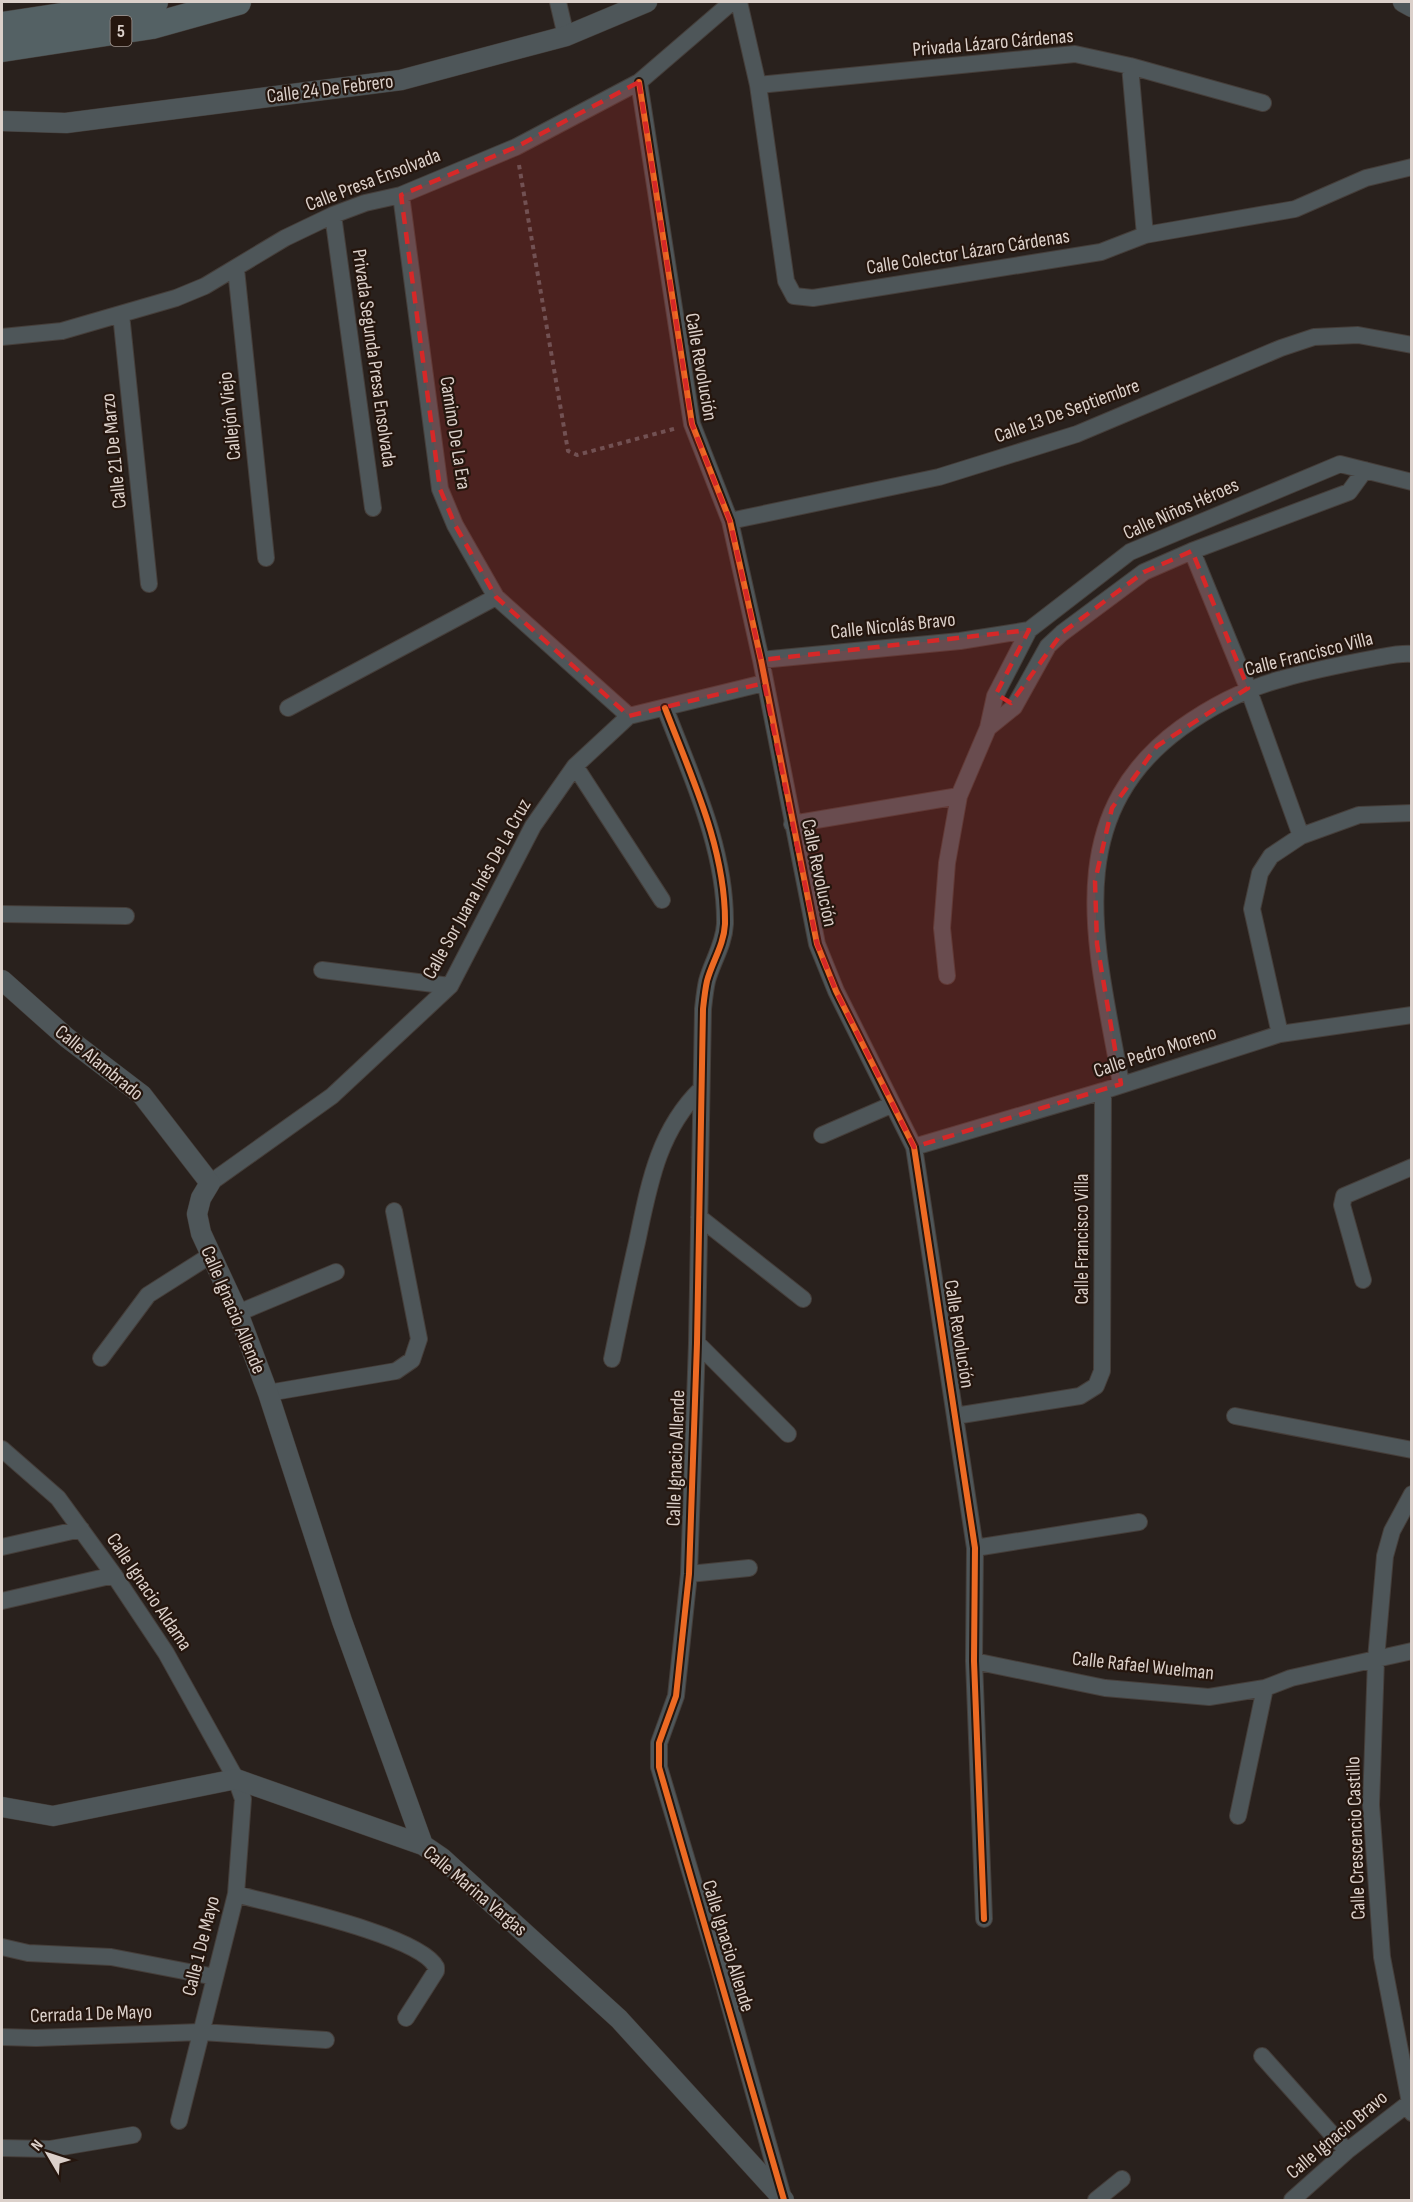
<svg xmlns="http://www.w3.org/2000/svg" width="1413" height="2202" font-family="'Sofia Sans Condensed',sans-serif">
<style>
.lines{fill:none;stroke-linecap:round;stroke-linejoin:round}
.minor-casing{stroke:#453e3a;stroke-width:18}
.tertiary-casing{stroke:#453e3a;stroke-width:21}
.primary-casing{stroke:#453e3a;stroke-width:27}
.path{stroke:#595c5e;stroke-width:4;stroke-dasharray:4.5 4.5;stroke-linecap:butt}
.minor{stroke:#4e5659;stroke-width:16}
.tertiary{stroke:#4e5659;stroke-width:20}
.primary{stroke:#546164;stroke-width:26}
.cycleway-casing{stroke:#25160e;stroke-width:10}
.cycleway{stroke:#ed6a23;stroke-width:6}
.marked{fill:#d62828;fill-opacity:0.2;stroke:#d62828;stroke-width:4.5;stroke-dasharray:12 8;stroke-linejoin:round}
.labels{text-anchor:middle;dominant-baseline:central;stroke-width:4.5;stroke-linejoin:round;paint-order:stroke}
.shield{fill:#25160e;stroke:#a49892;stroke-width:1.5}
.shield-label{font-size:18px;font-weight:bold;fill:#dbd0ca}
.street-label{font-size:20px;fill:#dbd0ca;stroke:#25160e}
</style>
<rect width="100%" height="100%" fill="#29211d"/>
<g class="lines">
<g class="minor-casing">
<path id="minor" d="M558 2 566 36
M739 2 758 85 786 281 794 296 813 298 1101 252 1145 235 1295 209 1366 178 1412 167
M1130 66 1145 235
M639 82 692 424 730 521 761 660 817 944 836 991 914 1147 975 1548 974 1661 984 1919
M758 85 1075 54 1130 66 1263 103
M401 195 440 489 455 525 496 597 629 716
M333 215 373 508
M236 269 266 558
M121 314 149 584
M2 337 62 331 176 298 205 286 285 238 333 215 365 203 401 195 516 147 639 82 732 2
M730 521 939 477 1077 434 1281 348 1314 337 1358 335 1412 345
M1192 551 1248 688 1301 836
M761 660 960 641 1029 630
M288 708 496 597
M665 708C691 776 726 849 725 924 724 945 712 962 707 981 705 990 704 1000 703 1009L697 1343 689 1574 676 1696 659 1743V1767L719 1968 783 2197
M629 716 764 683
M988 728 1014 707 1048 646 1062 633 1144 572 1192 551 1349 492 1365 470
M575 766 662 900
M792 824 959 796
M2 914 126 916
M322 970 450 986
M947 976 942 928 947 863 959 796 988 728 995 696 1029 630 1130 552 1340 464 1412 482
M1280 1034 1252 909 1260 873 1271 856 1301 836 1359 815 1412 813
M1121 1084C1099 955 1055 820 1181 728 1213 705 1244 689 1282 679 1313 670 1344 664 1376 658 1387 656 1400 653 1412 654
M822 1135 891 1105
M914 1147 1103 1091 1280 1034 1412 1015
M210 1183 332 1096 450 986 533 826 575 766 629 716
M699 1217 803 1299
M1363 1280 1342 1205 1344 1196 1412 1167
M238 1313 336 1272
M697 1343 788 1434
M101 1358 148 1295 211 1255
M612 1359C620 1320 628 1281 637 1242 649 1185 658 1131 701 1089
M268 1393 396 1371 412 1360 419 1339 394 1211
M955 1416 1080 1396 1096 1386 1102 1371 1103 1091
M1235 1416 1412 1450
M2 1449 58 1498 114 1575 166 1653 236 1779 243 1799 236 1894 179 2121
M1412 1494 1392 1531 1385 1556 1376 1659 1371 1805 1382 1957 1412 2113
M2 1547 81 1529
M975 1548 1139 1522
M689 1574 749 1568
M2 1601 114 1575
M974 1661 1105 1688 1209 1697 1265 1688 1291 1678 1412 1651
M1238 1816 1265 1688
M236 1894C275 1905 420 1935 436 1967V1971L406 2018
M2 1947 28 1953 111 1957 215 1977
M2 2037 36 2038 201 2032 326 2040
M1262 2056 1347 2151
M2 2148 50 2149 133 2135
M1096 2200 1122 2179
M1292 2200 1347 2151 1409 2103"/>
</g>
<g class="tertiary-casing">
<path id="tertiary" d="M1403 2 1412 7
M2 121 66 123 401 80 566 36 647 2
M2 980 66 1037 142 1095 210 1183 201 1198 197 1214 201 1233 238 1313 268 1393 342 1621 423 1845
M2 1807 53 1816 236 1779 423 1845 442 1858 619 2019 784 2200"/>
</g>
<g class="primary-casing">
<path id="primary" d="M2 25 155 2
M2 49 152 26 238 2"/>
</g>
<path class="path" d="M519 165 568 451 577 455 677 428"/>
<use href="#minor" class="minor"/>
<use href="#tertiary" class="tertiary"/>
<use href="#primary" class="primary"/>
<g class="cycleway-casing">
<path id="cycleway" d="M639 82 692 424 730 521 761 660 817 944 836 991 914 1147 975 1548 974 1661 984 1919
M665 708C691 776 726 849 725 924 724 945 712 962 707 981 705 990 704 1000 703 1009L697 1343 689 1574 676 1696 659 1743V1767L784 2200"/>
</g>
<use href="#cycleway" class="cycleway"/>
</g>
<path class="marked" d="M639 82 692 424 730 521 761 660 1029 630 996 694 1011 703 1062 633 1144 572 1192 551 1248 688 1157 746 1112 808 1095 881 1097 944 1121 1084 914 1147 836 991 817 944 764 683 629 716 496 597 455 525 440 489 401 195 516 147Z"/>
<g class="labels">
<rect class="shield" x="110.5" y="16" width="21" height="30" rx="4.5"/>
<g class="shield-label">
<text x="121" y="31">5</text>
</g>
<g class="street-label">
<text transform="translate(993 43) rotate(-5)">Privada Lázaro Cárdenas</text>
<text transform="translate(330 89) rotate(-7)">Calle 24 De Febrero</text>
<text transform="translate(373 180) rotate(-21)">Calle Presa Ensolvada</text>
<text transform="translate(968 252) rotate(-9)">Calle Colector Lázaro Cárdenas</text>
<text transform="translate(374 358) rotate(82)">Privada Segunda Presa Ensolvada</text>
<text transform="translate(701 367) rotate(80)">Calle Revolución</text>
<text transform="translate(1067 411) rotate(-20)">Calle 13 De Septiembre</text>
<text transform="translate(230 416) rotate(-96)">Callejón Viejo</text>
<text transform="translate(455 433) rotate(81)">Camino De La Era</text>
<text transform="translate(114 451) rotate(-96)">Calle 21 De Marzo</text>
<text transform="translate(1181 509) rotate(-24)">Calle Niños Héroes</text>
<text transform="translate(893 626) rotate(-6)">Calle Nicolás Bravo</text>
<text transform="translate(1309 654) rotate(-14)">Calle Francisco Villa</text>
<text transform="translate(819 873) rotate(78)">Calle Revolución</text>
<text transform="translate(477 889) rotate(-61)">Calle Sor Juana Inés De La Cruz</text>
<text transform="translate(1155 1052) rotate(-18)">Calle Pedro Moreno</text>
<text transform="translate(99 1063) rotate(39)">Calle Alambrado</text>
<text transform="translate(1082 1239) rotate(-90)">Calle Francisco Villa</text>
<text transform="translate(233 1310) rotate(67)">Calle Ignacio Allende</text>
<text transform="translate(959 1334) rotate(81)">Calle Revolución</text>
<text transform="translate(676 1458) rotate(-88)">Calle Ignacio Allende</text>
<text transform="translate(149 1592) rotate(56)">Calle Ignacio Aldama</text>
<text transform="translate(1143 1666) rotate(6)">Calle Rafael Wuelman</text>
<text transform="translate(1356 1838) rotate(-92)">Calle Crescencio Castillo</text>
<text transform="translate(475 1891) rotate(40)">Calle Marina Vargas</text>
<text transform="translate(201 1946) rotate(-76)">Calle 1 De Mayo</text>
<text transform="translate(728 1946) rotate(73)">Calle Ignacio Allende</text>
<text transform="translate(91 2014) rotate(-2)">Cerrada 1 De Mayo</text>
<text transform="translate(1337 2135) rotate(-40)">Calle Ignacio Bravo</text>
</g>
</g>
<rect width="1413" height="2202" fill="none" stroke="#dbd0ca" stroke-width="6"/>
<g transform="translate(48 2154) rotate(309)" stroke="#25160e" stroke-width="4.5" paint-order="stroke">
<path d="M0-4.5L10 22L0 15L-10 22Z" fill="#dbd0ca"/>
<text y="-9" font-size="16" font-weight="bold" text-anchor="middle" fill="#dbd0ca">N</text>
</g>
</svg>
